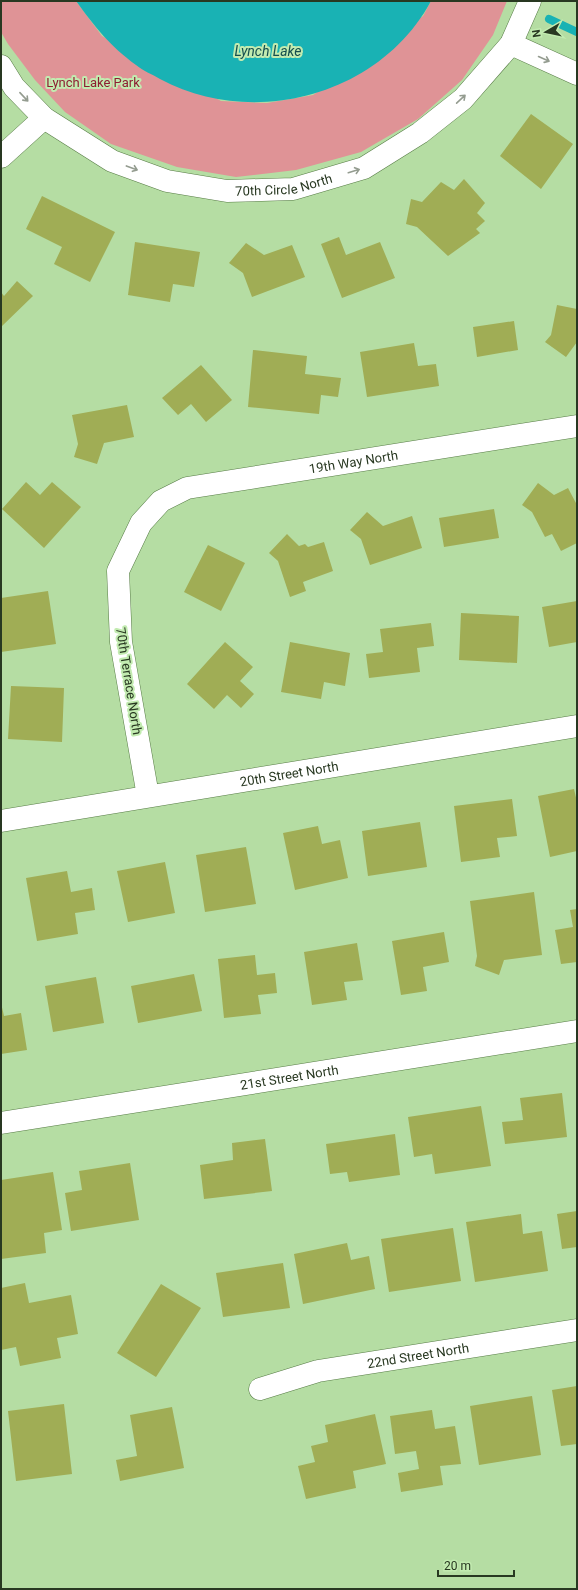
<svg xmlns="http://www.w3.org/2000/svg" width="578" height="1590" font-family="Roboto,sans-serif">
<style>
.green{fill:#df9396}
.water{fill:#19b2b4}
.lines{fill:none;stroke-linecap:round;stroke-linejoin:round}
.stream{stroke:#19b2b4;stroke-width:8}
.building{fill:#a0ad55}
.minor-casing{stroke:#577c46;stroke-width:23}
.minor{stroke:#fff;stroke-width:22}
.oneway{stroke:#949c90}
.labels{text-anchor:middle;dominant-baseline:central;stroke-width:4;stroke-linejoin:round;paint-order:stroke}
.park-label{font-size:13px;fill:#8d1e32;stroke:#c2ebb0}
.street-label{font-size:13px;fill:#283821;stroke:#c2ebb0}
.water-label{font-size:14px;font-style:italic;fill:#144e4f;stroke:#c2ebb0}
</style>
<rect width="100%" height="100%" fill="#b5dda3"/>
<path class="green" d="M1 1H76L102 36 221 101 267 103 313 95 423 16 431 1H507L493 35 462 80 418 119 361 152 296 170 236 177 177 167 111 144 65 112 35 80 8 44 1 32Z"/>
<path class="water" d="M76 1H431C380 96 253 129 160 79 152 74 143 71 136 65 110 46 95 27 76 1Z"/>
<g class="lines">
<path class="stream" d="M549 19 577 32"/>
</g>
<path class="building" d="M531 114 573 144 541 189 500 156Z
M464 179 485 203 477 213 485 221 476 229 480 233 448 256 417 227 406 224 411 199 422 202 441 182 454 190Z
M42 196 115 232 90 282 54 264 62 247 26 229Z
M339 237 346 255 380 242 395 278 342 298 321 244Z
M135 242 200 252 194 287 173 284 170 302 128 295Z
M246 243 264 255 292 245 305 277 252 297 243 273 229 263Z
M17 281 33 296 1 327V292L4 296Z
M557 305 577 309V342L566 357 545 342 551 335Z
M514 321 518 350 477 357 473 327Z
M414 343 418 366 436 364 439 386 367 397 360 352Z
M253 350 307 356 305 374 341 378 338 397 321 395 319 414 248 407Z
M201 365 232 400 206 422 191 404 178 415 162 398Z
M127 405 134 437 104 443 97 464 74 457 78 444 72 415Z
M26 482 40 495 52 482 81 507 44 548 2 509Z
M538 483 554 495 568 488 577 505V543L561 551 552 534 545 537 532 512 522 505Z
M494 509 499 538 444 547 439 518Z
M367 512 383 526 412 516 422 548 370 565 361 539 350 530Z
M287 534 299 546 305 544 308 547 324 542 333 571 303 582 306 591 290 597 278 561 269 553Z
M208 545 245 563 221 611 184 592Z
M48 591 56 644 1 652V598Z
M577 601V642L549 647 542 607Z
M461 613 519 616 517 663 459 660Z
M431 623 434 646 417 648 420 672 369 678 366 654 383 652 380 629Z
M225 642 253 667 240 681 254 694 241 708 227 695 214 709 187 684Z
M290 642 350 653 345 686 324 682 321 699 281 692Z
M11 686 64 688 62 742 8 739Z
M574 789 577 802V851L550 857 538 796Z
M512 799 517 836 497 838 500 857 461 862 454 806Z
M420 822 427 867 368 876 362 831Z
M318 826 322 844 340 840 348 878 295 890 283 833Z
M246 847 256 904 205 912 196 855Z
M165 862 175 913 128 922 117 871Z
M67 871 71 892 92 888 95 910 75 913 78 934 37 941 26 878Z
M534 892 542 955 504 960 499 975 475 966 477 956 470 901Z
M577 909V944H576L577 962 561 964 555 930 573 927 570 910Z
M444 932 449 962 423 967 427 991 401 995 392 941Z
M357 943 363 980 344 982 347 1000 312 1005 304 952Z
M255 955 257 975 275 973 277 993 258 995 261 1014 224 1018 218 959Z
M194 974 202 1011 138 1023 131 986Z
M96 977 104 1023 53 1032 45 986Z
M1 1003 4 1016 21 1013 27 1050 1 1054Z
M562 1093 567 1137 505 1144 502 1122 523 1120 520 1098Z
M481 1106 491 1166 435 1174 432 1154 414 1157 408 1117Z
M395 1134 400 1175 349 1182 347 1172 330 1174 326 1144Z
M265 1139 272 1191 204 1199 200 1165 233 1160 232 1143Z
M130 1163 139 1220 71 1231 65 1193 82 1190 79 1171Z
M53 1172 62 1230 44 1233 46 1253 1 1259V1180Z
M577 1211V1247L562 1249 557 1214Z
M521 1214 523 1234 542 1231 548 1271 475 1282 466 1222Z
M453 1228 461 1281 389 1292 381 1239Z
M347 1243 351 1260 369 1256 375 1289 303 1304 294 1254Z
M283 1263 290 1308 223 1317 216 1273Z
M25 1283 29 1303 71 1295 78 1334 57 1338 61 1358 20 1366 16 1347 1 1350V1288Z
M161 1284 201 1308 156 1377 117 1353Z
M577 1386V1444L561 1446 552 1390Z
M532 1396 541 1455 479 1465 470 1406Z
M64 1404 72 1474 16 1481 8 1411Z
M172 1407 184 1468 120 1481 116 1460 137 1456 130 1415Z
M432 1410 435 1429 455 1426 461 1464 440 1466 443 1485 401 1492 398 1473 419 1469 416 1451 395 1454 390 1416Z
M375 1414 386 1464 353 1471 356 1488 306 1499 298 1466 315 1462 311 1446 328 1442 325 1425Z"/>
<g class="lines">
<g class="minor-casing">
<g id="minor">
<path d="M511 44 577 74"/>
<path id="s1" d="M1 66 14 87 44 118 112 161 167 181 227 191 293 189 364 168 420 133 463 99 511 44 530 1"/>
<path d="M1 157 44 118"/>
<path id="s2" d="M148 796 121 642 118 571 141 523 161 501 187 488 577 426"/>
<path id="s3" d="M1 821 577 726"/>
<path id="s4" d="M1 1123 577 1031"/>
<path id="s5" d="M260 1389 318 1371 577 1330"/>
</g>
</g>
<use href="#minor" class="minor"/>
</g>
<defs><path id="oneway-shaft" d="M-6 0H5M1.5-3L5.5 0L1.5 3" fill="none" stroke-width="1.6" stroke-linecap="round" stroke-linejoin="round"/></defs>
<g class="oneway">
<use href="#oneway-shaft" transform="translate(544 59) rotate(24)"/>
<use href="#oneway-shaft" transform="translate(24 97) rotate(47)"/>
<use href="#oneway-shaft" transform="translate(461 99) rotate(-43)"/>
<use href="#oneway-shaft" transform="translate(132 168) rotate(20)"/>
<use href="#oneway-shaft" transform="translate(354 171) rotate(-17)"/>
</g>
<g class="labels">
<g class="park-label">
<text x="93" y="82">Lynch Lake Park</text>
</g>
<g class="street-label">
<text stroke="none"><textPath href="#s1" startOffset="325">70th Circle North</textPath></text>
<text stroke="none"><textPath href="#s2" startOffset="508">19th Way North</textPath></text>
<text transform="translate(129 681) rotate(81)">70th Terrace North</text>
<text stroke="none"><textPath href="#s3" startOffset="292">20th Street North</textPath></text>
<text stroke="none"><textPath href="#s4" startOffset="292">21st Street North</textPath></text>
<text stroke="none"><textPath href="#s5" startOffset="162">22nd Street North</textPath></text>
</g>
<g class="water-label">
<text x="268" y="51">Lynch Lake</text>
</g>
</g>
<rect width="578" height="1590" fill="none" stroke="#283821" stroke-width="4"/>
<g transform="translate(546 32) rotate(261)" stroke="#c2ebb0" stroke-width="3" paint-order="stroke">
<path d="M0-3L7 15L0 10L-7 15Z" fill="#283821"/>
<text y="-6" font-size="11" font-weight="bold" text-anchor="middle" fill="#283821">N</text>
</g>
<path d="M438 1570v6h76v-6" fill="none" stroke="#283821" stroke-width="2"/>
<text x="444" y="1570" font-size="12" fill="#283821" stroke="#c2ebb0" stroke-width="3" paint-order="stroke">20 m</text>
</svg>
